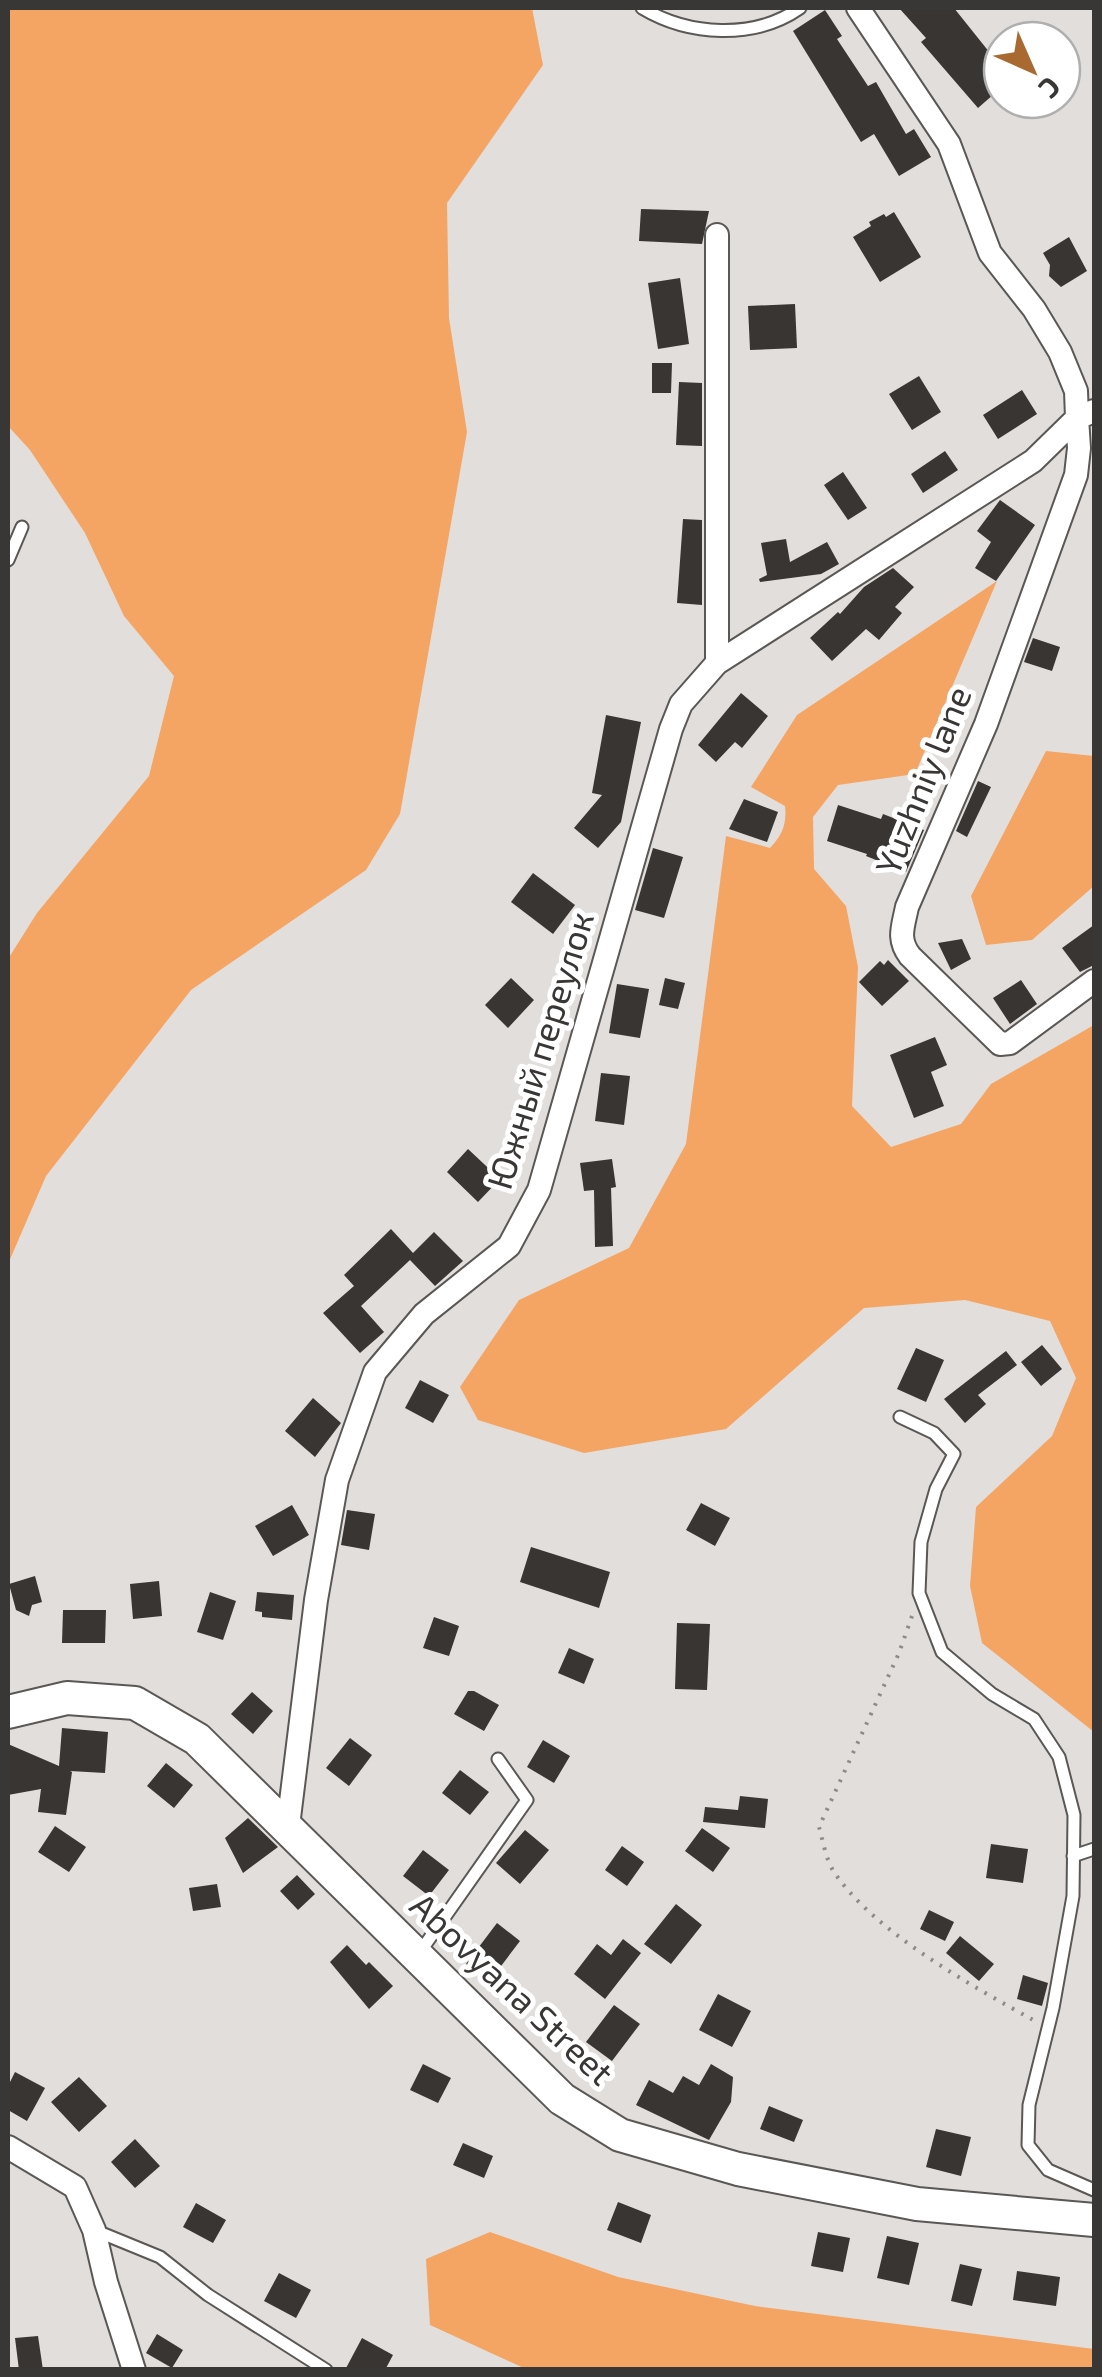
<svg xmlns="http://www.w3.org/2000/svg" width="1102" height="2377" font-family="'Exo 2',sans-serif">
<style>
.green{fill:#f4a563}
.building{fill:#383533}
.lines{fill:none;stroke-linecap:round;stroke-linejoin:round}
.lane-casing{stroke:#5a5755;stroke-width:15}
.street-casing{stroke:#5a5755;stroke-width:26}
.secondary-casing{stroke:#5a5755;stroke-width:36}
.path{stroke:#8d8a89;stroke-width:4;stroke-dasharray:2.5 8;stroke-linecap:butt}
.lane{stroke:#fff;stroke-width:11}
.street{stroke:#fff;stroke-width:22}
.secondary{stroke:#fff;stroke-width:32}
.labels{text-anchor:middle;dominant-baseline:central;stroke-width:10;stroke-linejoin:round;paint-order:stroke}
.street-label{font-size:35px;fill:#393736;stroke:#fff}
</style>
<rect width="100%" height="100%" fill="#e2dedc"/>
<path class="green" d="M8 8H532L543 65 447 203 449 318 467 432 400 814 366 870 191 990 46 1176 8 1264V959L37 913 149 776 174 676 124 616 85 533 30 450 8 426Z
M997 581 915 774 838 785 813 817 814 869 846 906 858 967 852 1106 891 1147 961 1124 991 1084 1094 1025V1732L982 1643 970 1586 976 1507 1052 1436 1076 1378 1050 1321 965 1300 864 1308 726 1429 584 1453 478 1420 460 1387 519 1300 629 1248 686 1144 726 836 770 848C782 836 787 824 785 806L751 787 797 715Z
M1046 751 1094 756V886L1032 940 986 945 971 896Z
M490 2232 618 2277 755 2306 1094 2349V2369H526L430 2325 426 2259Z"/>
<path class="building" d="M899 8H954L1002 68V87L978 108 921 42 926 38Z
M825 10 842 36 837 39 868 86 876 82 906 134 914 129 931 157 899 176 874 134 861 142 793 31Z
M641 209 709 211 702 244 639 241Z
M894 212 921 257 880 282 853 237 871 226 869 222 884 214 886 217Z
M1069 237 1087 271 1061 287 1049 276 1050 265 1043 253Z
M680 278 689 344 658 349 648 283Z
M795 304 797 348 750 350 748 306Z
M652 363H672L671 393H652Z
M919 376 941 412 912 430 889 394Z
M679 382 702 383V446L676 445Z
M1022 390 1037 414 998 439 983 415Z
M945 451 958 470 923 493 911 474Z
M843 472 867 508 848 520 824 485Z
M1000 500 1035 525 996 581 975 568 991 542 977 531Z
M683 519 702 520V605L677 603Z
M786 539 790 562 827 542 839 564 821 574 760 582 759 579 767 575 761 543Z
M893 568 914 587 895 607 902 613 879 640 866 629 832 661 810 638 838 612 840 614 864 587Z
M1033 638 1060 647 1052 671 1024 662Z
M741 693 768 716 742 748 735 742 716 762 698 745Z
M606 715 641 722 621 822 598 848 574 828 602 795 592 793Z
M978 781 991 787 967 837 956 831Z
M744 799 778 812 767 842 729 829Z
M838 805 881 819 883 814 924 830 906 872 866 856 867 854 827 841Z
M653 848 683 857 664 918 635 910Z
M533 873 575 905 553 934 511 902Z
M1094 925V965L1080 972 1062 948Z
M962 939 971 959 951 970 938 943Z
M888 960 909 981 882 1006 859 982 880 961 884 965Z
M511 978 534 1000 508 1028 485 1005Z
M665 978 685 983 678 1009 659 1005Z
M1021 980 1037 1004 1010 1024 993 998Z
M617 984 649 989 640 1038 609 1033Z
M935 1037 947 1065 931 1072 944 1106 914 1118 890 1055Z
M601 1073 630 1076 624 1125 595 1121Z
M468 1149 500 1179 478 1202 447 1172Z
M612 1159 616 1187 611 1188 613 1246 595 1247 594 1190 584 1191 580 1163Z
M391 1229 413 1253 434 1232 463 1261 435 1286 410 1260 361 1306 384 1332 360 1353 323 1313 354 1286 344 1275Z
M1042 1345 1062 1369 1041 1386 1021 1362Z
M916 1348 944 1360 926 1402 897 1389Z
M1006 1351 1017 1365 978 1395 986 1404 965 1423 944 1399Z
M420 1380 449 1395 433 1423 405 1408Z
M313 1398 341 1423 315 1457 285 1431Z
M701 1503 730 1518 715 1546 686 1530Z
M292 1505 309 1535 273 1556 255 1526Z
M347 1510 375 1514 369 1550 341 1545Z
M531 1547 610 1572 599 1608 520 1582Z
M35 1576 42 1602 32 1605 29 1616 16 1610 9 1584Z
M159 1581 162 1616 133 1619 130 1584Z
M210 1592 236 1601 223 1640 197 1632Z
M257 1592 294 1595 292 1620 262 1617V1612L255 1611Z
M63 1610H106L105 1643H62Z
M434 1617 459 1626 449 1656 423 1648Z
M677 1623 710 1624 707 1690 675 1689Z
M569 1648 594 1659 584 1684 558 1673Z
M468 1691H474L499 1705 484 1731 454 1714Z
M252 1692 273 1711 253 1734 231 1714Z
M62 1728 108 1732 105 1773 70 1771 72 1772 66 1815 38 1812 41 1789 8 1795V1744L59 1766Z
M350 1738 372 1755 349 1786 326 1768Z
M543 1740 570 1756 554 1783 527 1767Z
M166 1763 193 1785 174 1808 147 1786Z
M460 1770 489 1792 470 1815 442 1793Z
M740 1796 768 1799 765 1828 703 1822 705 1807 738 1810Z
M248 1818 278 1847 243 1873 225 1838Z
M55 1826 86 1847 69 1872 38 1852Z
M702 1828 730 1848 713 1872 685 1851Z
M525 1830 549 1850 520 1884 496 1863Z
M991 1844 1028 1849 1023 1883 986 1878Z
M622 1846 644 1862 627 1886 605 1870Z
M423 1850 449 1870 429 1896 403 1876Z
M297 1875 315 1894 298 1910 280 1891Z
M217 1884 221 1907 193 1911 189 1888Z
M676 1904 702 1925 671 1964 644 1944Z
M929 1910 954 1922 945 1941 920 1929Z
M497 1923 520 1941 489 1982 466 1964Z
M960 1936 994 1964 979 1981 946 1953Z
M623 1939 641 1953 605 1999 574 1974 597 1944 611 1955Z
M347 1945 366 1965 369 1962 393 1986 369 2009 330 1962Z
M1023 1975 1048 1983 1042 2006 1017 1999Z
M718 1994 751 2011 732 2047 699 2030Z
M614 2005 640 2024 612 2061 586 2042Z
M423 2064 451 2078 438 2103 410 2090Z
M711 2064 733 2077 731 2102 709 2140 636 2105 649 2080 673 2093 683 2076 699 2085Z
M15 2072 45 2088 27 2121 8 2110V2086Z
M79 2077 107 2106 79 2132 51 2102Z
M769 2106 803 2120 794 2142 760 2129Z
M936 2129 971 2137 961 2176 926 2167Z
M135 2139 160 2166 135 2188 111 2162Z
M463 2143 493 2156 484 2178 453 2165Z
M618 2202 651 2215 641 2243 607 2230Z
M196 2203 226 2220 213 2243 183 2227Z
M818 2232 850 2238 843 2272 811 2266Z
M887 2236 919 2243 909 2285 877 2278Z
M960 2264 982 2269 972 2306 951 2301Z
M1017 2271 1060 2277 1056 2306 1013 2300Z
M279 2273 311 2290 296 2318 264 2301Z
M157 2334 183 2350 172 2368 146 2353Z
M38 2336 43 2370H19L15 2338Z
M362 2338 393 2355 385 2370H345Z"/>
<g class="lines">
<g class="lane-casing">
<path id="lane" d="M642 8C689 36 754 40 800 8
M8 560 22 527
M900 1417 934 1433 954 1454 936 1489 921 1542 919 1593 942 1652 992 1694 1034 1719 1059 1757 1074 1815 1073 1896 1053 2008 1029 2105 1028 2145 1048 2170 1094 2190
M1073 1856 1094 1849
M420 1952 527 1800 498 1759
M94 2230 160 2257 208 2295 326 2370"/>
</g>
<g class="street-casing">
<path id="street" d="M1094 411 1077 418 1079 448 1076 475 986 724 907 907C903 927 897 939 910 956L1000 1044 1010 1043 1094 981
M717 663V235
M288 1826 316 1600 337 1480 375 1372 424 1314 509 1246 539 1190 671 729 681 704 717 663 1033 461 1077 418 1076 391 1060 352 1034 309 990 253 949 144 858 8
M8 2147 75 2187 94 2230 106 2282 134 2370"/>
</g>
<g class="secondary-casing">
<path id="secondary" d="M8 1712 67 1698 135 1703 197 1739 562 2099 620 2135 738 2169 917 2204 1094 2220"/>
</g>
<path class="path" d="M912 1616 899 1653 819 1827C823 1841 826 1860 834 1872 874 1932 972 1986 1035 2021"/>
<use href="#lane" class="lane"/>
<use href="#street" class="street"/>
<use href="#secondary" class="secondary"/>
</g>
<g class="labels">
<g class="street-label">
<text transform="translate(922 780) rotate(-68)">Yuzhniy lane</text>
<text transform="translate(539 1050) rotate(-73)">Южный переулок</text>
<text transform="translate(513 1988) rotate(43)">Abovyana Street</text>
</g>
</g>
<rect width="1102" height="2377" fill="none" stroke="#393736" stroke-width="20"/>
<g transform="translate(1032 70) rotate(135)"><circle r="48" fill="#ffffff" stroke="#b0afaf" stroke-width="2.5"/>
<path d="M0-8L18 38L0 25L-18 38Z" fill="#a96a32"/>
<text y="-15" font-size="28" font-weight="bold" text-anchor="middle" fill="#393736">С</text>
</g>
</svg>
